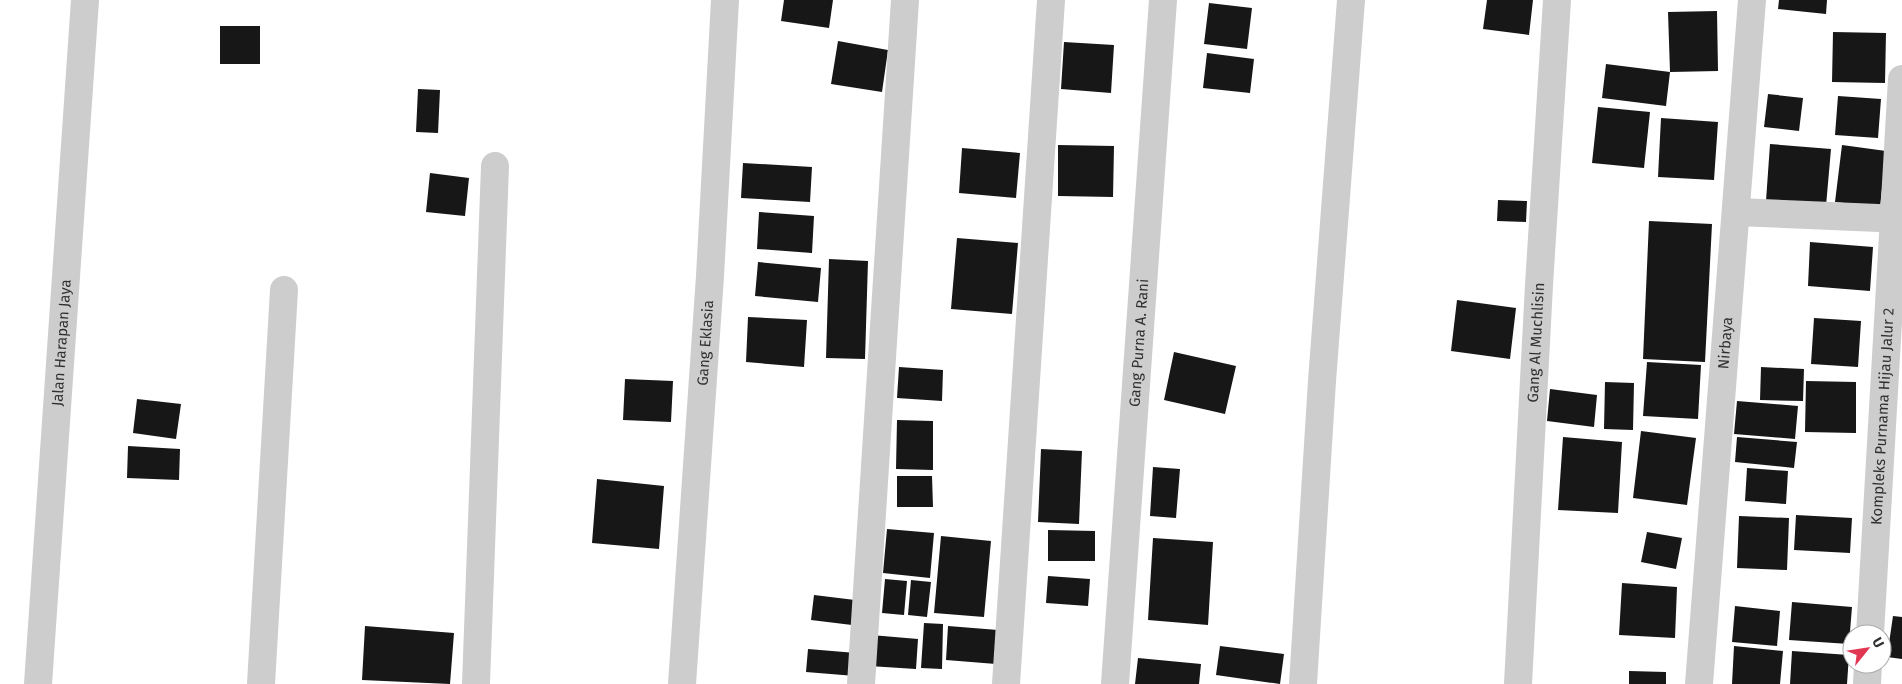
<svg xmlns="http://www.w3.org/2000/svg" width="1902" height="684" font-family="'Fira Sans',sans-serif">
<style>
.building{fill:#171717}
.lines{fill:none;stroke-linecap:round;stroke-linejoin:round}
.minor{stroke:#cdcdcd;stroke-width:28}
.labels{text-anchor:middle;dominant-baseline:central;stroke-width:5;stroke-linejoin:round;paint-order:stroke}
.street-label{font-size:15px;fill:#303030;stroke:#fff}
</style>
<rect width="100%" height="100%" fill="#fff"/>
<path class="building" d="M784 0H833L829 28 781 21Z
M1487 0H1533L1529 35 1483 29Z
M1779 0H1827L1826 14 1778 9Z
M1209 3 1252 8 1247 49 1204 44Z
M1717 11 1718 71 1670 72 1666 106 1602 98 1606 64 1670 72 1668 12Z
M220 26H260V64H220Z
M1833 32 1886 33 1885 83 1832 82Z
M838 41 888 50 882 92 831 84Z
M1064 42 1114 45 1111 93 1061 89Z
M1207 53 1254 59 1250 93 1203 88Z
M418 89 440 90 438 133 416 132Z
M1768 94 1803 98 1799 131 1764 127Z
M1838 96 1881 99 1878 138 1835 135Z
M1598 107 1650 112 1644 168 1592 163Z
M1661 118 1718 122 1714 180 1658 177Z
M1770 144 1831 149 1826 206 1766 201Z
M1058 145 1114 146 1113 197 1058 196Z
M1842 145 1886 151 1880 207 1835 202Z
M962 148 1020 153 1016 198 959 193Z
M743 163 812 167 810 202 741 198Z
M430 173 469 178 465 216 426 212Z
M1498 200 1527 201 1526 222 1497 221Z
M759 212 814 216 812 253 757 249Z
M1649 221 1712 224 1705 362 1643 359Z
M957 238 1018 243 1012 314 951 309Z
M1810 242 1873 247 1870 291 1808 286Z
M829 259 868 261 865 359 826 358Z
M758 262 821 268 818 302 755 296Z
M1457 300 1516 308 1510 359 1451 351Z
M748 317 807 320 804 367 746 362Z
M1814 318 1861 321 1858 367 1811 364Z
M1174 352 1236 366 1225 414 1164 400Z
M1647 362 1701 365 1698 419 1643 416Z
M899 367 943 370 942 401 897 398Z
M1761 367 1804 369 1803 401 1760 400Z
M625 379 673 381 671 422 623 420Z
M1806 381 1856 382V433L1805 432Z
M1605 382 1634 383 1633 430 1604 429Z
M1550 389 1597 395 1594 427 1547 421Z
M137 399 181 404 176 439 133 433Z
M1737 401 1798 406 1795 439 1734 434Z
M897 420 933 421V470L896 469Z
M1641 431 1696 438 1687 505 1633 498Z
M1563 437 1622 442 1618 513 1558 510Z
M1737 437 1797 442 1794 468 1735 462Z
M128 446 180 449 179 480 127 478Z
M1041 449 1082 451 1079 524 1038 522Z
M1153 467 1180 469 1176 518 1150 516Z
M1747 468 1788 471 1786 504 1745 501Z
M897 476H932L933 507H897Z
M597 479 664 486 659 549 592 543Z
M1796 515 1852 518 1850 553 1794 550Z
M1739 516 1789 518 1787 570 1737 568Z
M887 529 934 533 930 578 883 573Z
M1048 530 1095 531V561H1048Z
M1647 532 1682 538 1676 569 1641 562Z
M941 536 991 541 984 617 934 613Z
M1153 538 1213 542 1208 625 1148 620Z
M1048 576 1090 579 1088 606 1046 603Z
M885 579 907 581 904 615 882 613Z
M911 580 931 582 927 617 908 615Z
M1622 583 1677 587 1675 638 1619 635Z
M814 595 855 600 852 625 811 620Z
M1792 602 1852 607 1849 644 1789 640Z
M1735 606 1780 611 1777 646 1732 642Z
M1893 616 1902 617V659L1887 657Z
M924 623 943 624 942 669 921 668Z
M365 626 454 633 450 684 362 680Z
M948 626 998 630 996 664 946 660Z
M871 635 918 639 916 669 869 666Z
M1220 646 1284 654 1280 684 1216 675Z
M1734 646 1783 651 1780 684H1732Z
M808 649 856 653 855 676 806 672Z
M1792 651 1849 655 1847 684H1790Z
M1138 658 1201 664 1199 684H1135Z
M1629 671 1666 672V684H1629Z"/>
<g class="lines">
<g class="minor">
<path d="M1737 212 1902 219"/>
<path id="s1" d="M1870 634 1902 79"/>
<path id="s2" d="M38 684 85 0"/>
<path d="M261 684 284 290"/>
<path d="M476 684 495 166"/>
<path id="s3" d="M682 684 710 276 725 0"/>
<path d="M861 684 905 0"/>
<path d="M1006 684 1051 0"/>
<path id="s4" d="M1115 684 1163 0"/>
<path d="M1303 684 1322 381 1351 0"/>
<path id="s5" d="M1518 684 1539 285 1557 0"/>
<path id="s6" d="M1699 684 1752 0"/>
<path d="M1867 684 1868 664"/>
</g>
</g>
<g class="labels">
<g class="street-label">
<text stroke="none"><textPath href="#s2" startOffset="342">Jalan Harapan Jaya</textPath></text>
<text stroke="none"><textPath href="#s3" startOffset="342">Gang Eklasia</textPath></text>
<text stroke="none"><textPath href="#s4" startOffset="342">Gang Purna A. Rani</textPath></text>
<text stroke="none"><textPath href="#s5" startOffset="342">Gang Al Muchlisin</textPath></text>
<text stroke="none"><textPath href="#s6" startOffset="342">Nirbaya</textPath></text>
<text stroke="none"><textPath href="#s1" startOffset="218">Kompleks Purnama Hijau Jalur 2</textPath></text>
</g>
</g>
<g transform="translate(1867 649) rotate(60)"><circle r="24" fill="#ffffff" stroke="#acacac"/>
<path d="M0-4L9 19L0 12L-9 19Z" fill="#e13753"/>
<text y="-8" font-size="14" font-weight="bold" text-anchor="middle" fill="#303030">U</text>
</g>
</svg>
